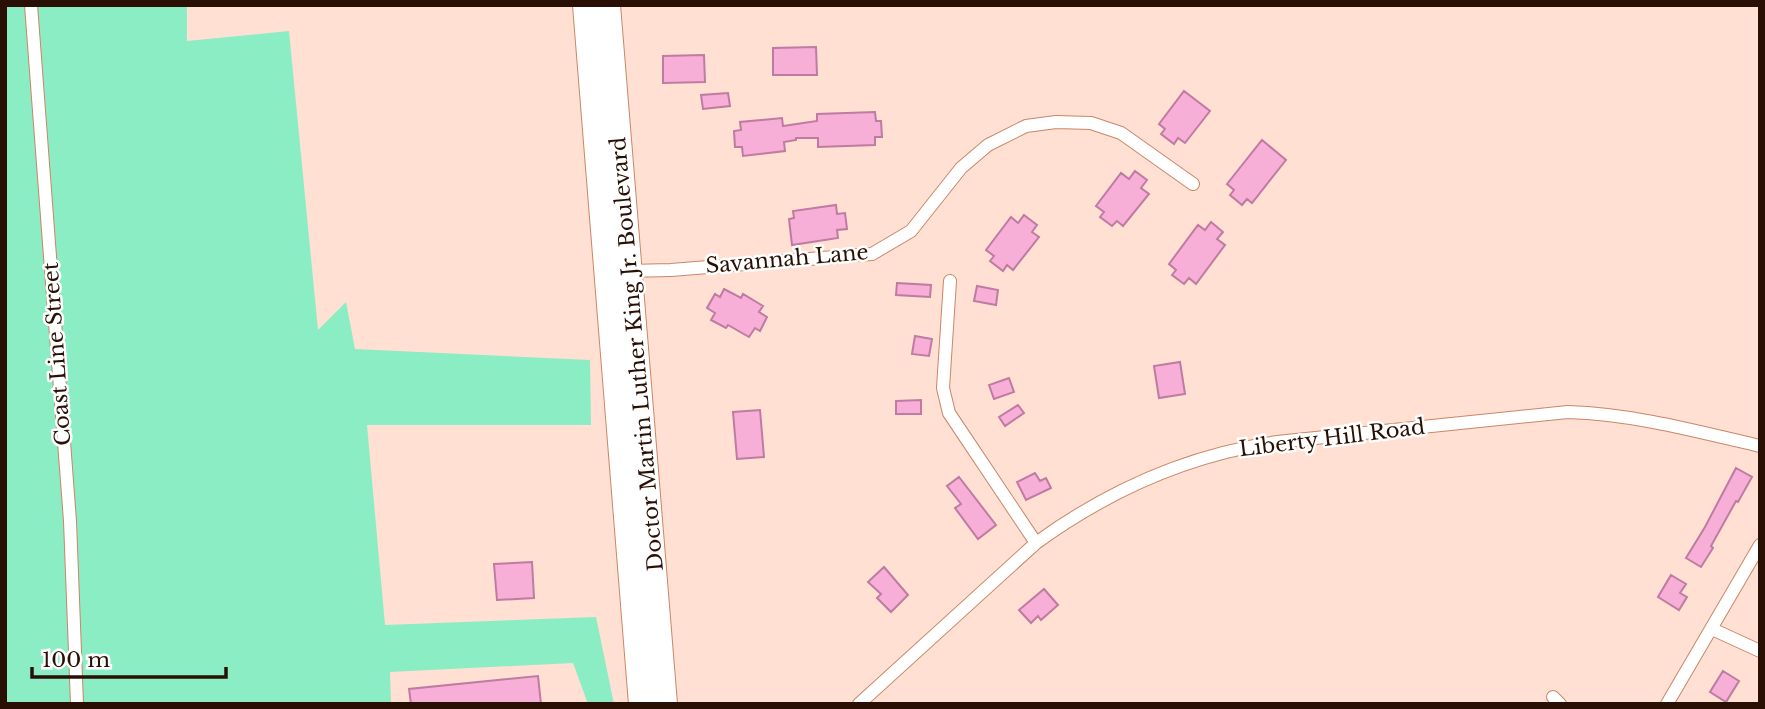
<svg xmlns="http://www.w3.org/2000/svg" width="1765" height="709" font-family="'Libre Baskerville',serif">
<style>
.green{fill:#8bedc3}
.building{fill:#f7afd7;stroke:#bf7ba2;stroke-width:2}
.lines{fill:none;stroke-linecap:round;stroke-linejoin:round}
.street-casing{stroke:#cb8566;stroke-width:14}
.highway-casing{stroke:#cb8566;stroke-width:26}
.street{stroke:#fff;stroke-width:12}
.highway{stroke:#fff;stroke-width:24}
.labels{text-anchor:middle;dominant-baseline:central;stroke-width:5;stroke-linejoin:round;paint-order:stroke}
.street-label{font-size:21px;fill:#2a1004;stroke:#fff}
</style>
<rect width="100%" height="100%" fill="#ffe0d2"/>
<path class="green" d="M5 5H187V41L289 31 318 330 346 302 355 349 590 360 591 425H367L385 625 596 617 614 704H588L573 663 390 672 391 704H5Z"/>
<path class="building" d="M816 47 817 75H773V48Z
M704 55 705 82 663 83V56Z
M1184 91 1210 111 1185 143 1178 138 1174 144 1161 134 1165 129 1159 124Z
M728 93 730 106 703 109 701 95Z
M875 112 876 121H881L882 137H875V145L818 147V138H796V140L784 142 785 151 743 156 742 147H735L734 131 741 130 740 122 782 118 783 126 817 121V114Z
M1262 140 1286 160 1252 203 1247 199 1242 205 1230 195 1234 190 1227 184Z
M1135 171 1147 180 1141 188 1149 194 1123 226 1117 221 1112 226 1100 217 1104 212 1096 206 1121 173 1129 179Z
M836 205 837 214 845 213 847 229 837 230 838 238 792 245 789 219 794 218 793 211Z
M1024 215 1037 225 1032 232 1039 237 1013 270 1007 265 1003 271 990 261 994 256 986 250 1011 217 1018 223Z
M1211 222 1223 232 1217 239 1225 245 1196 284 1189 278 1184 284 1172 275 1176 270 1169 264 1198 225 1205 230Z
M897 283 931 285 930 297 896 295Z
M977 286 998 290 996 305 974 301Z
M724 289 741 298 743 294 763 306 759 312 767 317 760 331 755 328 749 337 728 325 726 328 711 320 715 313 707 308 715 294 720 297Z
M915 336 932 339 929 356 912 354Z
M1180 362 1185 394 1159 398 1154 366Z
M1009 378 1014 392 994 399 989 385Z
M921 400V414H896V401Z
M1018 405 1024 413 1005 426 999 417Z
M760 410 764 457 737 459 733 412Z
M1736 468 1752 477 1738 502 1736 501 1711 546 1713 548 1701 567 1686 558 1705 527Z
M1035 473 1040 481 1046 478 1051 488 1026 500 1017 482Z
M959 477 996 525 978 539 955 508 961 504 947 486Z
M532 562 534 598 497 600 494 564Z
M884 567 908 595 891 612 877 598 881 594 868 582Z
M1671 575 1686 584 1680 593 1687 597 1679 610 1658 597Z
M1044 589 1058 605 1041 620 1038 616 1031 623 1019 610Z
M1723 671 1739 681 1726 702 1710 692Z
M538 676 541 704H411L409 689Z"/>
<g class="lines">
<g class="street-casing">
<path id="street" d="M31 5 70 521 77 704
M628 271 671 270 872 254 911 231 961 168 988 145 1026 126 1056 122 1091 123 1121 133 1193 184
M950 281 943 388 949 413 1036 543
M1712 629 1760 651
M1553 697 1560 704
M859 704 1036 543C1109 490 1187 455 1277 442L1568 412C1633 414 1696 431 1760 446
M1667 704 1760 545"/>
</g>
<g class="highway-casing">
<path id="highway" d="M585 5 641 704
M608 5 665 704"/>
</g>
<use href="#street" class="street"/>
<use href="#highway" class="highway"/>
</g>
<g class="labels">
<g class="street-label">
<text transform="translate(787 259) rotate(-5)">Savannah Lane</text>
<text transform="translate(57 354) rotate(-94)">Coast Line Street</text>
<text transform="translate(637 354) rotate(-95)">Doctor Martin Luther King Jr. Boulevard</text>
<text transform="translate(1332 438) rotate(-7)">Liberty Hill Road</text>
</g>
</g>
<rect width="1765" height="709" fill="none" stroke="#2a1004" stroke-width="14"/>
<path d="M32 667v10h194v-10" fill="none" stroke="#2a1004" stroke-width="3.5"/>
<text x="42" y="667" font-size="21" fill="#2a1004" stroke="#ffffff" stroke-width="5" paint-order="stroke">100 m</text>
</svg>
